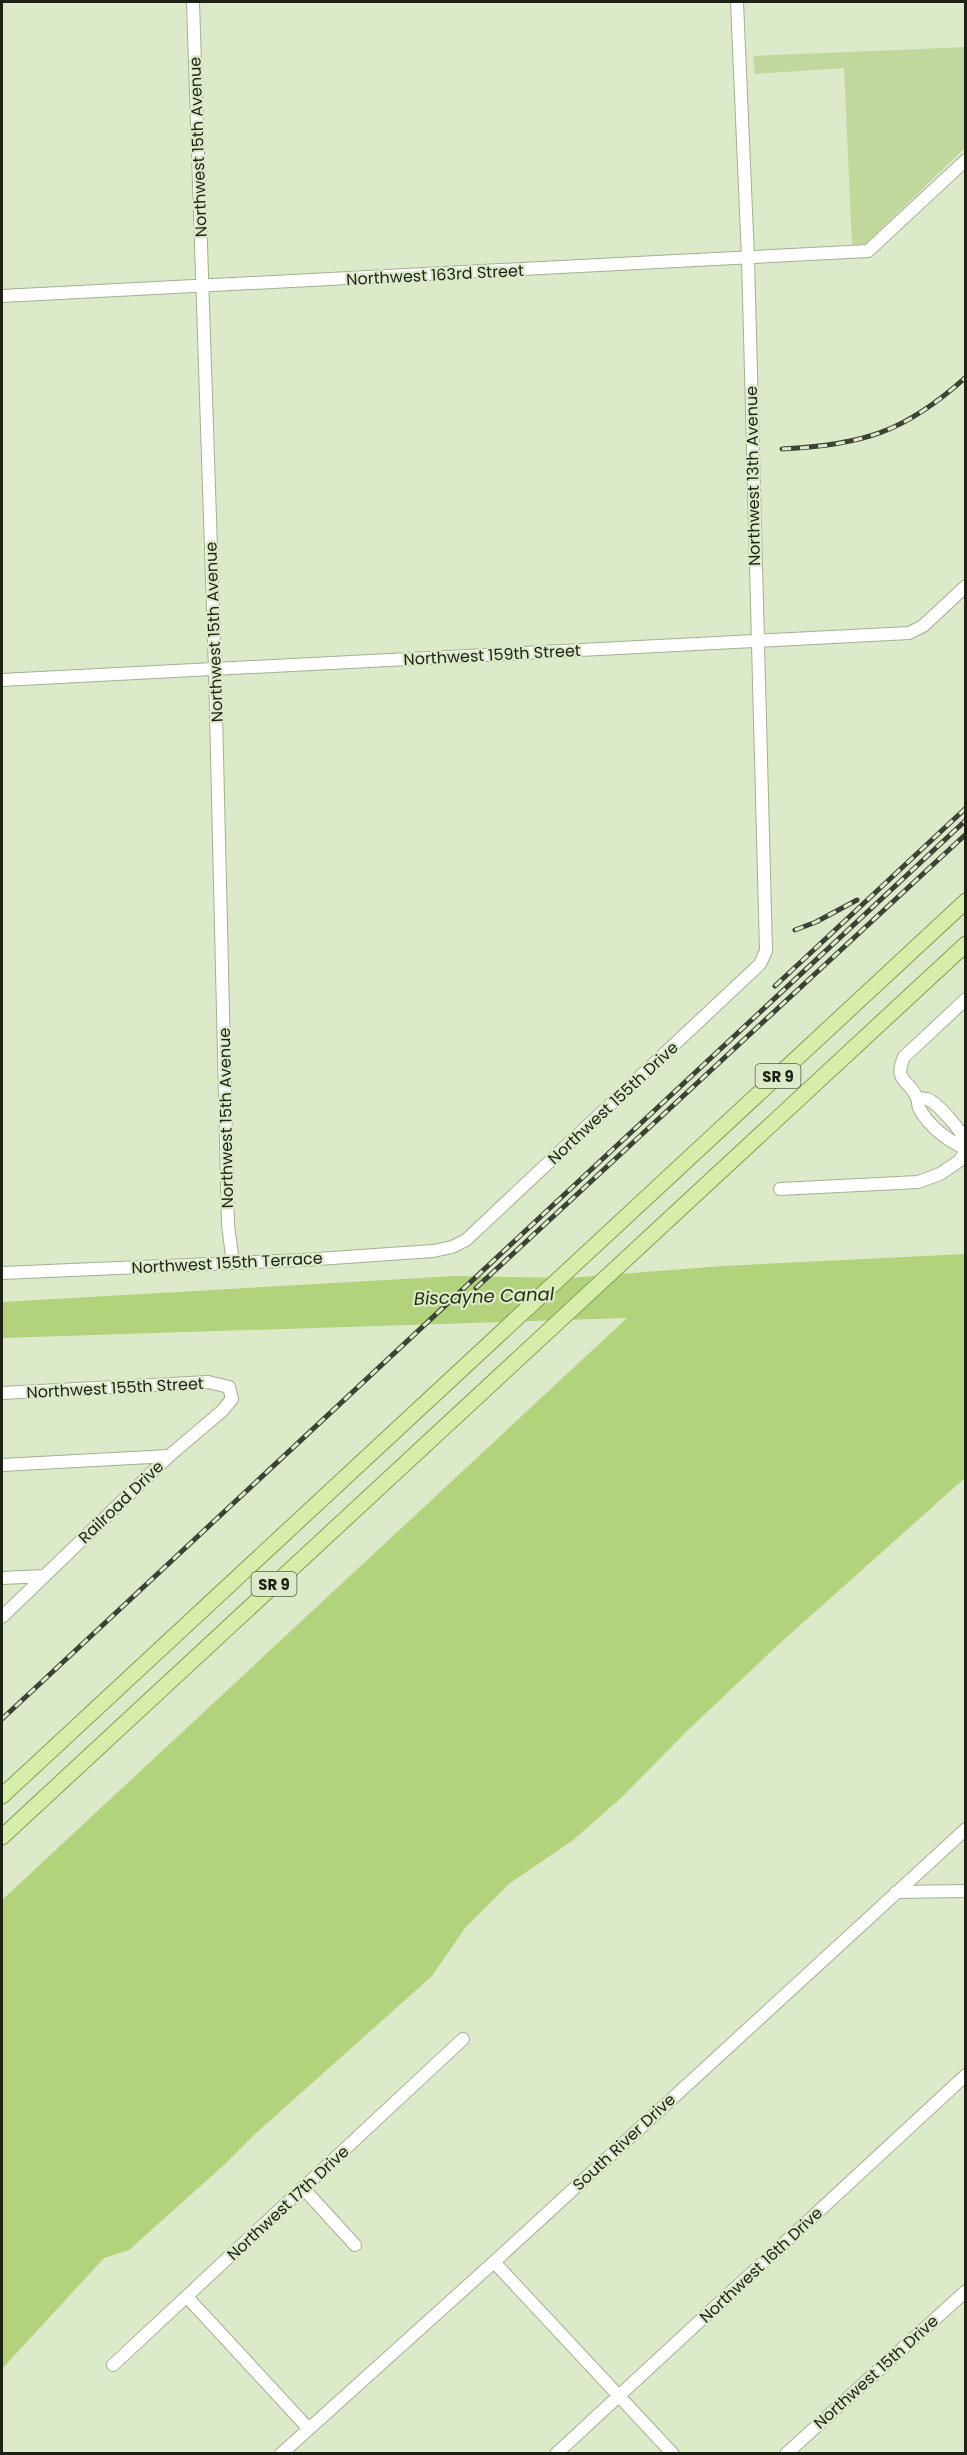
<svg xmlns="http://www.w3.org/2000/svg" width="967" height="2455" font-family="Poppins,sans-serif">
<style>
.green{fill:#c1d89d}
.water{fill:#b2d37c}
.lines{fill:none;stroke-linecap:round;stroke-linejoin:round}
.minor-casing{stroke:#a3b091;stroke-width:14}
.major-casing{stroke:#839f52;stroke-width:17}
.minor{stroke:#fff;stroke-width:12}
.major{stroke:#d6eeaa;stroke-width:15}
.rail-casing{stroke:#3d4334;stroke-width:5}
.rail{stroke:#ddeaca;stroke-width:3;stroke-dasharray:9;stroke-linecap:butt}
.labels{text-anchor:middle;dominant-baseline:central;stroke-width:4.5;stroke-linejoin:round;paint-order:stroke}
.shield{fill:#ddeaca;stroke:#575e4c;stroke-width:1.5}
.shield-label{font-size:15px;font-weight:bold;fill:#1e2216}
.street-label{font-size:16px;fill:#1e2216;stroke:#ddeaca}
.water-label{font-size:18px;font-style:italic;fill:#26320d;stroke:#ddeaca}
</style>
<rect width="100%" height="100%" fill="#ddeaca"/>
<path class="green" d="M965 47V148L865 244 852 245 844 68 755 74 753 56Z"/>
<path class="water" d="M965 1254V1478L779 1644 689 1729 621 1798 572 1841 510 1883 465 1928 432 1976 254 2135 224 2165 129 2250 104 2258 2 2369V1900L627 1318 2 1338V1302L455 1276 568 1278 723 1266Z"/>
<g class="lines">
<g class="minor-casing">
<path id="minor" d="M193 2 215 670 228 1225 233 1263
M2 296 868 251 966 160
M2 680 909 633 923 626 966 586
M966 999 904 1057C893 1082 909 1079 917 1098 918 1101 918 1105 919 1108 929 1126 947 1140 966 1149
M917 1099C921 1099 924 1098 927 1099 938 1103 964 1133 966 1144
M780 1189 918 1182 940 1174 959 1161 966 1151
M2 1273 303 1260 433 1251 452 1247 466 1240 760 964 766 951 748 258 737 2
M2 1393 208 1382 229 1387 232 1399 222 1411 169 1456 2 1617
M2 1465 169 1456
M2 1578 45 1576
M896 1892 966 1891
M303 2188 355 2245
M494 2262 673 2454
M188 2298 308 2428
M113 2365 463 2039
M281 2454 494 2262 966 1829
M556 2454 966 2075
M786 2454 966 2291"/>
</g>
<g class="major-casing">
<path id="major" d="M2 1796 966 901
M2 1837 966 944"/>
</g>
<use href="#minor" class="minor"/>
<use href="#major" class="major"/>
<g class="rail-casing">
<path id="rail" d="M782 449C863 445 905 432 966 377
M795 930 816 922 857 900
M775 986 966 808
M476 1288 966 834
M2 1719 966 820"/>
</g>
<use href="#rail" class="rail"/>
</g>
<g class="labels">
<g class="shield">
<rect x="755.5" y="1064" width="45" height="24" rx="4.5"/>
<rect x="251.5" y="1572" width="45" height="24" rx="4.5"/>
</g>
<g class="shield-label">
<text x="778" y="1076">SR 9</text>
<text x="274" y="1584">SR 9</text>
</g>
<g class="street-label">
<text transform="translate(198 147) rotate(-92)">Northwest 15th Avenue</text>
<text transform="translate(435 275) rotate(-3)">Northwest 163rd Street</text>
<text transform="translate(753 476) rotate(-91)">Northwest 13th Avenue</text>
<text transform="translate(214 632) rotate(-92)">Northwest 15th Avenue</text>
<text transform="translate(492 655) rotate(-3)">Northwest 159th Street</text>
<text transform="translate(613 1103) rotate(-43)">Northwest 155th Drive</text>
<text transform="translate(226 1118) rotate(-91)">Northwest 15th Avenue</text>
<text transform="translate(227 1263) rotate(-3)">Northwest 155th Terrace</text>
<text transform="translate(115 1388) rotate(-3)">Northwest 155th Street</text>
<text transform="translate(121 1502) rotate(-44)">Railroad Drive</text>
<text transform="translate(624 2142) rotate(-43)">South River Drive</text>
<text transform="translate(288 2203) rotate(-43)">Northwest 17th Drive</text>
<text transform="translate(761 2265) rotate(-43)">Northwest 16th Drive</text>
<text transform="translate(876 2372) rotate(-42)">Northwest 15th Drive</text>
</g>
<g class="water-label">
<text transform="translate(484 1296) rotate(-2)">Biscayne Canal</text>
</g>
</g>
<rect width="967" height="2455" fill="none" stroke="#1e2216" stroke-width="6"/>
</svg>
